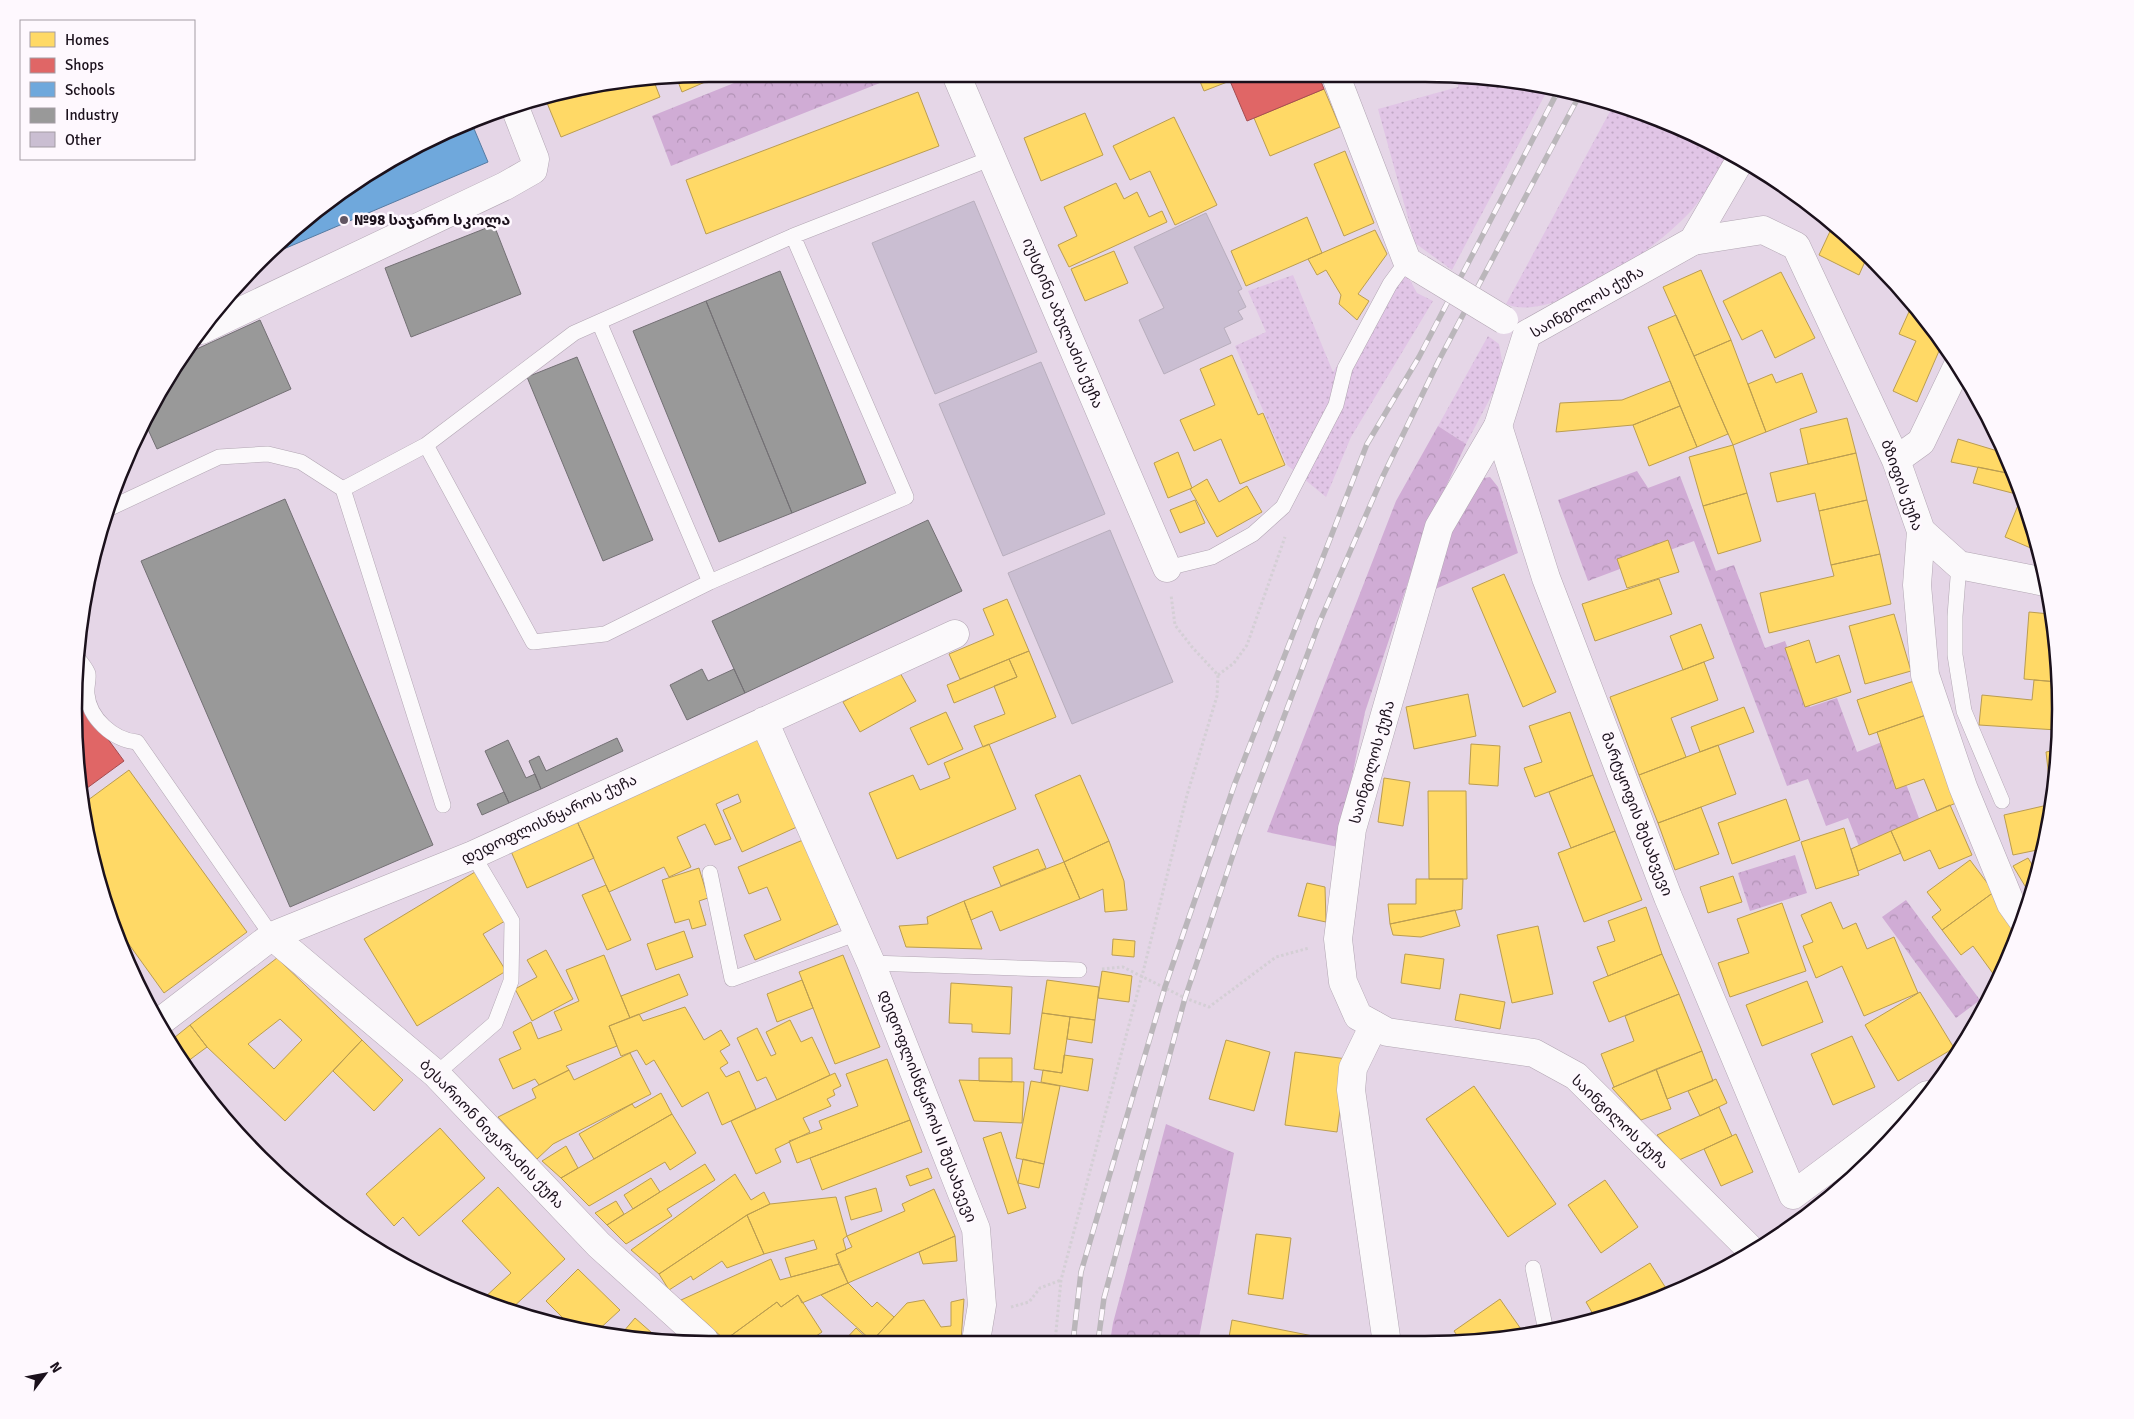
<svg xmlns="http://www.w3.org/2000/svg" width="2134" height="1419" font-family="Signika,'Noto Sans Georgian',sans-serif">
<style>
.grass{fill:url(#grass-dots)}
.forest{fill:url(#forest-crowns)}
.homes{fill:#ffd966;stroke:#bb9d50;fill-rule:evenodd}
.shops{fill:#e06666;stroke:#a54c50}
.schools{fill:#6fa8dc;stroke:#567ba2}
.industry{fill:#999;stroke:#737074}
.building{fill:#cabed2;stroke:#b8aebd}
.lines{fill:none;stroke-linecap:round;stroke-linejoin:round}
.lane-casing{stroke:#b2a6b3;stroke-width:16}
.street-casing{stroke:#b2a6b3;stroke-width:29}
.secondary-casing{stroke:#b2a6b3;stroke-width:29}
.path{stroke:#d4cfd5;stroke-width:3;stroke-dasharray:2.5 2.5;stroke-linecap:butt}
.lane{stroke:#fbf9fb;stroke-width:15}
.street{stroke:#fbf9fb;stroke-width:28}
.secondary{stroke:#fbf9fb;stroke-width:28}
.rail-casing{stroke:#bab6ba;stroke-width:5.5}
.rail{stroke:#fef8fe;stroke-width:4;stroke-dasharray:11;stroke-linecap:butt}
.secondary-bridge-casing{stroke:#b2a6b3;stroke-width:29;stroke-linecap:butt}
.secondary-bridge{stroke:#fbf9fb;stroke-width:28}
.poi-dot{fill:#625663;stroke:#fef8fe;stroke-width:2}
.labels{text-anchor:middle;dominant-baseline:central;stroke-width:5;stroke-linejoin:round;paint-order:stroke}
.poi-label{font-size:15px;font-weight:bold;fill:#1b111c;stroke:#fef8fe;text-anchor:start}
.street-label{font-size:15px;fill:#1b111c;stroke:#fef8fe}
.rim{fill:none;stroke:#1b111c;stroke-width:2.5}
</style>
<defs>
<pattern id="grass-dots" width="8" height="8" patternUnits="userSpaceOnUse" patternTransform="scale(1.25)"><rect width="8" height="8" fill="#e1c5e6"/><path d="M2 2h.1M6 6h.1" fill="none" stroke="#c0a8c5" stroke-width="1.8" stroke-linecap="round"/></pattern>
<pattern id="forest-crowns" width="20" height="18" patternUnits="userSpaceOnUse" patternTransform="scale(1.25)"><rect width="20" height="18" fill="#d0acd5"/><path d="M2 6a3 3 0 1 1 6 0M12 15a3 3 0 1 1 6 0" fill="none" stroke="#b293b6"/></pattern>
</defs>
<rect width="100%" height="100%" fill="#e5d6e7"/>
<path class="grass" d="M1458 79H1508L1548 89 1452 270 1415 243 1378 109 1458 87Z
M1614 104C1654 113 1696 133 1731 156 1717 174 1705 195 1690 212 1658 247 1553 325 1506 304Z
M1403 267 1417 293 1433 301 1351 437 1326 497 1287 465 1235 346 1266 332 1248 291 1293 275 1333 372Z
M1488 336 1499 344 1504 372 1466 444 1438 426Z"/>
<path class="forest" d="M744 79H890L671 166 652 116Z
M1438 426 1466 444 1425 531 1365 712 1338 847 1267 832 1396 501Z
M1637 471 1648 488 1680 476 1716 571 1734 565 1765 648 1785 641 1810 707 1837 698 1857 752 1889 739 1922 826 1860 849 1848 818 1826 826 1808 779 1787 786 1694 541 1588 581 1558 500Z
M1490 477 1498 487 1518 553 1433 590C1446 551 1455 508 1484 478Z
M1795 855 1807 893 1750 911 1738 873Z
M1906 900 1980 1000 1956 1018 1882 917Z
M1166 1124 1234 1153 1198 1343 1110 1342 1113 1323Z"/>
<path class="homes" d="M639 79H653L660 97 561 137 545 98 619 81 621 86Z
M677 79H712L682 92Z
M1199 79H1235L1204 91Z
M1324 89 1340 127 1270 156 1254 118Z
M918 92 939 146 706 234 686 180Z
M1085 113 1103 155 1041 181 1024 138Z
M1174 117 1217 205 1175 225 1150 171 1130 180 1113 146Z
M1345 151 1374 223 1344 236 1314 164Z
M1116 183 1124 199 1137 192 1149 217 1162 211 1167 222 1069 267 1058 245 1077 236 1064 207Z
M1307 217 1322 253 1246 286 1231 251Z
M1833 225 1844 232 1867 257 1859 275 1819 255Z
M1375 230 1387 254 1358 294 1369 301 1357 320 1339 304 1341 295 1326 270 1317 275 1308 259Z
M1114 251 1128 283 1085 301 1071 269Z
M1871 260 1882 273 1868 267Z
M1701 270 1731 340 1694 356 1663 287Z
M1781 272 1815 338 1775 358 1762 330 1742 340 1723 301Z
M1912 305 1929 323 1942 344 1917 402 1893 391 1916 341 1899 334Z
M1676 315 1728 434 1697 447 1648 327Z
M1731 340 1766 432 1733 445 1694 356Z
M1232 355 1258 415 1263 413 1285 465 1240 484 1221 439 1194 451 1180 420 1215 405 1200 369Z
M1802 373 1817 412 1766 432 1748 384 1772 374 1776 383Z
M1670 381 1680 406 1633 425 1556 432 1560 403 1622 400Z
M1680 406 1697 447 1649 466 1633 425Z
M1847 418 1856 453 1808 464 1800 429Z
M1958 439 2004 453 2012 474 1951 462Z
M1733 445 1747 493 1703 506 1689 457Z
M1178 452 1192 488 1168 498 1154 463Z
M1856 453 1867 500 1819 511 1815 493 1777 502 1770 473Z
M1978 467 2012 474 2020 495 1973 483Z
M1207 479 1219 502 1247 486 1262 512 1217 537 1190 489Z
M1747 493 1761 541 1718 554 1703 506Z
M2021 498 2039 545 2040 552 2005 537Z
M1195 500 1205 523 1180 533 1170 510Z
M1867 500 1880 554 1831 565 1819 511Z
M1668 540 1679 572 1627 588 1617 559Z
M1880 554 1891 604 1769 633 1760 593 1834 576 1831 565Z
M1504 574 1556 692 1523 707 1472 588Z
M1659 579 1672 614 1595 641 1582 604Z
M1007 599 1029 651 960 679 949 654 994 635 983 609Z
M2029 612 2050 614 2059 668 2058 682 2024 679Z
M1894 614 1911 671 1865 684 1849 626Z
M1701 624 1714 658 1683 670 1670 636Z
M1809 640 1816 663 1839 655 1851 692 1805 707 1785 648Z
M1029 651 1056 717 983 747 974 726 1005 714 994 686 1017 677 1009 659Z
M1009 659 1017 677 954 703 947 685Z
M1704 662 1718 700 1671 718 1686 757 1639 775 1610 697Z
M899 671 916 701 860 732 843 702Z
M2034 680 2058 682 2057 730 1979 725 1982 695 2032 700Z
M1914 681 1926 715 1869 735 1857 700Z
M1468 694 1476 736 1414 749 1406 707Z
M1744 707 1754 732 1700 752 1691 727Z
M946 712 963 749 928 765 910 728Z
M1570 712 1593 775 1535 797 1524 768 1542 762 1529 726Z
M1926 715 1956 803 1937 811 1924 779 1896 789 1877 732Z
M762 735 799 826 742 852 723 810 741 802 738 794 716 804 731 839 715 845 705 824 677 837 691 867 669 877 664 867 609 892 576 819Z
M989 744 1016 809 897 859 869 793 913 775 920 790 950 778 944 763Z
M1471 744 1500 746 1498 786 1469 784Z
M1718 745 1736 794 1658 823 1639 775Z
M2056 750 2055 793 2052 804 2046 752Z
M129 770 247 932 164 993 108 915 86 834 84 803Z
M1080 775 1109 841 1064 862 1035 795Z
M1593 775 1615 831 1571 848 1549 792Z
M1384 778 1410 782 1403 826 1378 822Z
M1428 791H1466L1467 879H1429Z
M1786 799 1800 840 1732 864 1718 823Z
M2052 804 2042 849 2013 855 2004 815Z
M1950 805 1972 855 1939 869 1930 850 1904 861 1891 831Z
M1701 807 1719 854 1675 870 1658 823Z
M576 819 594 858 527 888 510 849Z
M1844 828 1859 875 1816 889 1801 842Z
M1615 831 1642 900 1584 922 1558 853Z
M1891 831 1901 853 1858 871 1851 849Z
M803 840 838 924 755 960 744 935 781 920 767 887 749 894 738 867Z
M1109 841 1124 881 1127 910 1105 912 1103 889 1080 899 1064 862Z
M1038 849 1046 868 1001 886 993 867Z
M2028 858 2036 871 2031 896 2013 866Z
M1970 860 1994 892 1942 930 1932 917 1941 910 1927 892Z
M1064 862 1080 899 1000 931 992 911 971 920 964 901Z
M699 868 708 898 699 901 706 925 692 929 689 919 675 923 662 880Z
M475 872 505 921 483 934 506 971 417 1026 364 939Z
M1733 876 1742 902 1708 913 1700 887Z
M1416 879H1463L1462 909 1390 924 1388 904H1416Z
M1307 883 1325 887 1326 922 1298 916Z
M606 885 631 940 607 950 582 895Z
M1994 892 2020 928 1997 979 1973 946 1961 955 1942 930Z
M964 901 982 949 906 947 899 926 928 924 927 917Z
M1831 902 1843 929 1856 923 1867 949 1894 937 1918 993 1864 1016 1842 966 1816 978 1803 946 1813 942 1801 915Z
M1782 903 1806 971 1730 997 1718 963 1749 953 1737 919Z
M1646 907 1662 954 1608 976 1597 947 1615 941 1608 921Z
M1455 910 1460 926 1421 937 1393 935 1390 924Z
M1538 926 1553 994 1512 1003 1497 935Z
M684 931 693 957 656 970 647 944Z
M1113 939 1135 941 1134 957 1112 955Z
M546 950 573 999 532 1021 515 989 537 977 527 960Z
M1405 954 1444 959 1440 989 1401 983Z
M1662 954 1679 994 1609 1022 1593 982Z
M604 955 630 1018 609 1026 617 1046 566 1066 569 1070 539 1085 535 1079 513 1089 499 1059 521 1049 513 1032 531 1022 538 1039 562 1030 554 1012 579 1001 566 970Z
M843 955 880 1047 835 1064 799 972Z
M277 958 362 1040 285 1121 207 1047 190 1025ZM280 1019 302 1040 274 1069 248 1044Z
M1102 971 1132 976 1129 1002 1098 998Z
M679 974 688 995 630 1018 621 996Z
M802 980 813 1008 777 1022 767 994Z
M1047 980 1099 987 1095 1020 1042 1013Z
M1807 981 1823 1022 1762 1046 1746 1005Z
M951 983 1012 987 1010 1034 972 1032V1024L949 1023Z
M1920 992 1954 1048 1898 1081 1865 1025Z
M1460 994 1505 1002 1500 1029 1455 1020Z
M1679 994 1702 1051 1614 1087 1601 1054 1634 1041 1625 1016Z
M685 1007 704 1040 721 1030 730 1045 720 1051 728 1063 720 1068 726 1077 739 1071 756 1109 722 1125 708 1092 682 1107 654 1060 646 1065 637 1050 621 1056 609 1026 639 1014 643 1021Z
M1042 1013 1070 1017 1062 1073 1034 1069Z
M1070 1017 1095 1020 1092 1043 1067 1039Z
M790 1020 801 1042 812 1037 830 1075 777 1100 766 1077 757 1081 737 1038 757 1028 771 1056 776 1054 766 1032Z
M190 1025 207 1047 184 1064 169 1042Z
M1852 1036 1875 1087 1833 1105 1811 1054Z
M362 1040 403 1080 374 1111 333 1071Z
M1226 1040 1270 1052 1254 1111 1209 1099Z
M1702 1051 1713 1081 1667 1099 1656 1069Z
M1295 1052 1347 1059 1337 1132 1285 1125Z
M630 1053 651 1094 553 1144 537 1159 498 1117 536 1098 532 1089 539 1085 569 1070 574 1080Z
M1064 1055 1093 1059 1088 1091 1041 1082 1043 1070 1062 1073Z
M979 1058H1012V1082L979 1081Z
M887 1059 910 1120 797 1163 789 1141 822 1129 819 1121 858 1106 846 1074Z
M1656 1069 1671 1109 1641 1120 1612 1088Z
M835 1073 841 1086 833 1090 835 1095 827 1099 831 1106 803 1118 810 1132 775 1149 781 1162 756 1174 731 1121Z
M1716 1079 1727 1103 1700 1116 1688 1091Z
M959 1080 1024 1082 1022 1123 974 1121Z
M1031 1081 1060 1086 1044 1164 1016 1158Z
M1474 1086 1556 1204 1508 1237 1426 1119Z
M661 1093 672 1114 594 1159 579 1134 632 1104 635 1108Z
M1719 1107 1732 1136 1704 1149 1679 1160 1657 1135Z
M672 1114 696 1153 670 1170 665 1162 589 1206 561 1178Z
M910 1120 922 1152 822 1190 810 1158Z
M440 1128 485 1178 419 1236 403 1217 394 1226 366 1194Z
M1001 1132 1026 1208 1008 1214 983 1138Z
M1736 1134 1753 1172 1721 1186 1704 1149Z
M566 1146 578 1168 561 1178 542 1161Z
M1023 1159 1044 1164 1039 1188 1018 1183Z
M705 1164 715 1180 667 1209 672 1216 626 1244 607 1225Z
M928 1168 932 1178 910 1186 906 1176Z
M735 1174 751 1200 764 1192 770 1204 747 1215 659 1274 631 1250Z
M651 1178 660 1192 633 1209 624 1195Z
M1605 1180 1638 1227 1601 1253 1568 1205Z
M498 1187 565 1259 510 1310 482 1300 511 1273 462 1221Z
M876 1188 882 1211 851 1220 845 1197Z
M934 1189 955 1236 848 1283 836 1254 852 1247 847 1236 905 1211 902 1204Z
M836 1197 847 1236 843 1239 846 1250 836 1254 839 1264 791 1277 785 1258 817 1249 814 1240 764 1254 747 1215 770 1204Z
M616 1201 624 1214 607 1225 595 1213Z
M747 1215 764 1254 727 1268 722 1261 693 1280 691 1276 669 1290 659 1274Z
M1256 1234 1291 1238 1283 1299 1248 1294Z
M955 1236 957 1261 923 1264 919 1252Z
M771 1259 780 1280 839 1264 848 1283 802 1303 798 1295 781 1307 777 1302 725 1340 681 1300Z
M1650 1263 1669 1293 1633 1307 1630 1303 1597 1321 1586 1302Z
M578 1269 620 1310 595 1333 564 1327 558 1322 563 1318 546 1301Z
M848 1283 872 1307 877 1302 894 1317 872 1341 821 1295Z
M798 1295 822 1332 809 1341 725 1340 777 1302 781 1307Z
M964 1299 961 1341H872L907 1303 924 1300 941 1327 951 1326V1302Z
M1500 1299 1523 1332 1519 1335 1463 1344 1454 1331Z
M635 1318 660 1340 618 1338Z
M1232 1320 1313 1336 1312 1343H1228Z
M856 1328 870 1341H844Z"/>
<path class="shops" d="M1235 79H1320L1324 89 1247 121 1230 81Z
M77 697 124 761 83 791Z"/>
<path class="schools" d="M472 124 488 162 279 251 277 246 356 181Z"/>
<path class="industry" d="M494 225 521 294 411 337 385 268Z
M780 271 866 483 792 513 706 301Z
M706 301 792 513 719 542 633 331Z
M260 320 291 389 157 449 146 425 188 353Z
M577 357 653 540 603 561 527 377Z
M285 499 433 845 290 907 141 561Z
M928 520 962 591 745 693 712 621Z
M702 669 708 681 734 669 745 693 687 720 670 685Z
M617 738 623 751 541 789 529 761 539 756 546 771Z
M508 740 526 778 535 774 541 789 509 803 485 751Z
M504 792 509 803 482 815 477 804Z"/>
<path class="building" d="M974 201 1037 352 935 394 872 243Z
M1206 213 1242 289 1238 291 1246 307 1238 311 1243 319 1224 328 1231 343 1164 374 1139 320 1164 308 1134 247Z
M1041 362 1105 514 1003 556 939 404Z
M1110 530 1173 682 1072 724 1008 573Z"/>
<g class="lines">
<g class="lane-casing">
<path id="lane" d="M599 322 710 582
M426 445 533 642 605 634 710 582 906 497 793 236
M343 489 426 445 574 333 793 236 992 158
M108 509 219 457 268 454 301 462 343 489 443 805
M1959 565 1955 616V655L1964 711 2002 801
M1167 568 1212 557 1253 534 1283 507 1336 405 1345 368 1390 284 1407 261
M77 657C80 662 87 669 88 674 89 680 86 687 87 694 89 718 113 740 137 742L272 936
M710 873 732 979 858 933
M871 963 1079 970
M436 1074 495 1023 511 981 512 921 473 855
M1533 1268 1546 1331"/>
</g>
<g class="street-casing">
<path id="street" d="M958 79 1167 568
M1693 241 1763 230 1796 246 1896 460 1921 531 1917 585 1925 675 1963 787 2011 904 2023 921
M201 330 505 186 533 170 535 159 514 105
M1498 426 1546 578 1668 897 1793 1195 1927 1095
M1896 460 1921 442 1957 367
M1921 531 1959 565 2045 582
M764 721 871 963 976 1229 982 1305 976 1341
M272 936 436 1074 599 1245 704 1340
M157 1024 272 936 473 855 955 634
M1374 1025 1353 1068 1351 1090 1387 1344"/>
</g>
<g class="secondary-casing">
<path id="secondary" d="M1337 79 1407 261 1420 269
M1739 162 1693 241 1527 334 1498 426 1439 527 1352 829 1338 939 1343 982 1358 1016 1387 1032 1534 1053 1576 1076 1752 1251"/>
</g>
<path class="path" d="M1218 675 1234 663 1247 645 1285 537
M1102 969 1123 967 1185 998 1209 1007 1276 957 1309 948
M1011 1307 1029 1302 1040 1288 1061 1280
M1055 1342 1061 1280 1142 976 1187 795 1217 696 1218 675 1192 647 1175 625 1171 595"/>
<use href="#lane" class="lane"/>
<use href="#street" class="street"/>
<use href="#secondary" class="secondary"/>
<g class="rail-casing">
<path id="rail" d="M1073 1342 1081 1272 1165 987 1235 783 1367 444 1419 357 1558 91
M1098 1342 1104 1298 1185 998 1241 831 1320 621 1382 478 1439 360 1579 96"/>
</g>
<use href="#rail" class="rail"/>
<g class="secondary-bridge-casing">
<path id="secondary-bridge" d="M1420 269 1504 320"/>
</g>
<use href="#secondary-bridge" class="secondary-bridge"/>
</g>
<circle class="poi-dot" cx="344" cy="220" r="5"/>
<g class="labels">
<g class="poi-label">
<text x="354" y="220">№98 საჯარო სკოლა</text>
</g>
<g class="street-label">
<text transform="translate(1587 302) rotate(-30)">საინგილოს ქუჩა</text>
<text transform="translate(1063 323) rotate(67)">იუსტინე აბულაძის ქუჩა</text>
<text transform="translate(1902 485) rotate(70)">ბზიფის ქუჩა</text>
<text transform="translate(1372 762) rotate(-74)">საინგილოს ქუჩა</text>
<text transform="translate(1637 814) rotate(69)">მარტყოფის შესახვევი</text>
<text transform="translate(549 819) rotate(-25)">დედოფლისწყაროს ქუჩა</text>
<text transform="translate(928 1106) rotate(69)">დედოფლისწყაროს II შესახვევი</text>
<text transform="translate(1620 1122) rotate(44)">საინგილოს ქუჩა</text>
<text transform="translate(492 1134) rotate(46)">ბესარიონ ნიჟარაძის ქუჩა</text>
</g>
</g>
<path d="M0 0H2134V1419H0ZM709 82H1425A627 627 0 0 1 2052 709V709A627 627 0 0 1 1425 1336H709A627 627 0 0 1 82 709V709A627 627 0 0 1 709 82Z" fill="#fef8fe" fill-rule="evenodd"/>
<path class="rim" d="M709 82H1425A627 627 0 0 1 2052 709V709A627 627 0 0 1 1425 1336H709A627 627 0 0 1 82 709V709A627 627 0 0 1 709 82Z"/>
<rect x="20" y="20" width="175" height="140" fill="#fef8fe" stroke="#a39ca4"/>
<rect x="30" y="32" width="25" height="15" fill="#ffd966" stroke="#a39ca4"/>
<text x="65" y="45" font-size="15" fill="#1b111c">Homes</text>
<rect x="30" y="58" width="25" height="15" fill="#e06666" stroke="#a39ca4"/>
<text x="65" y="70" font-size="15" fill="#1b111c">Shops</text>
<rect x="30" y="82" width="25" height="15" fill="#6fa8dc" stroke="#a39ca4"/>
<text x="65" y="95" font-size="15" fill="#1b111c">Schools</text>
<rect x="30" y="108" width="25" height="15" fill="#999999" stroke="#a39ca4"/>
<text x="65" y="120" font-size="15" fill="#1b111c">Industry</text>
<rect x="30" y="132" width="25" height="15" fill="#cabed2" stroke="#a39ca4"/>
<text x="65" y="145" font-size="15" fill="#1b111c">Other</text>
<g transform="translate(45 1374) rotate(58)" stroke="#fef8fe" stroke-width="4" paint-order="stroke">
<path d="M0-4L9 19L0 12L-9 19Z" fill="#1b111c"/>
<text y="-8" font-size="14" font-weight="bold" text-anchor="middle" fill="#1b111c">N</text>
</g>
</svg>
